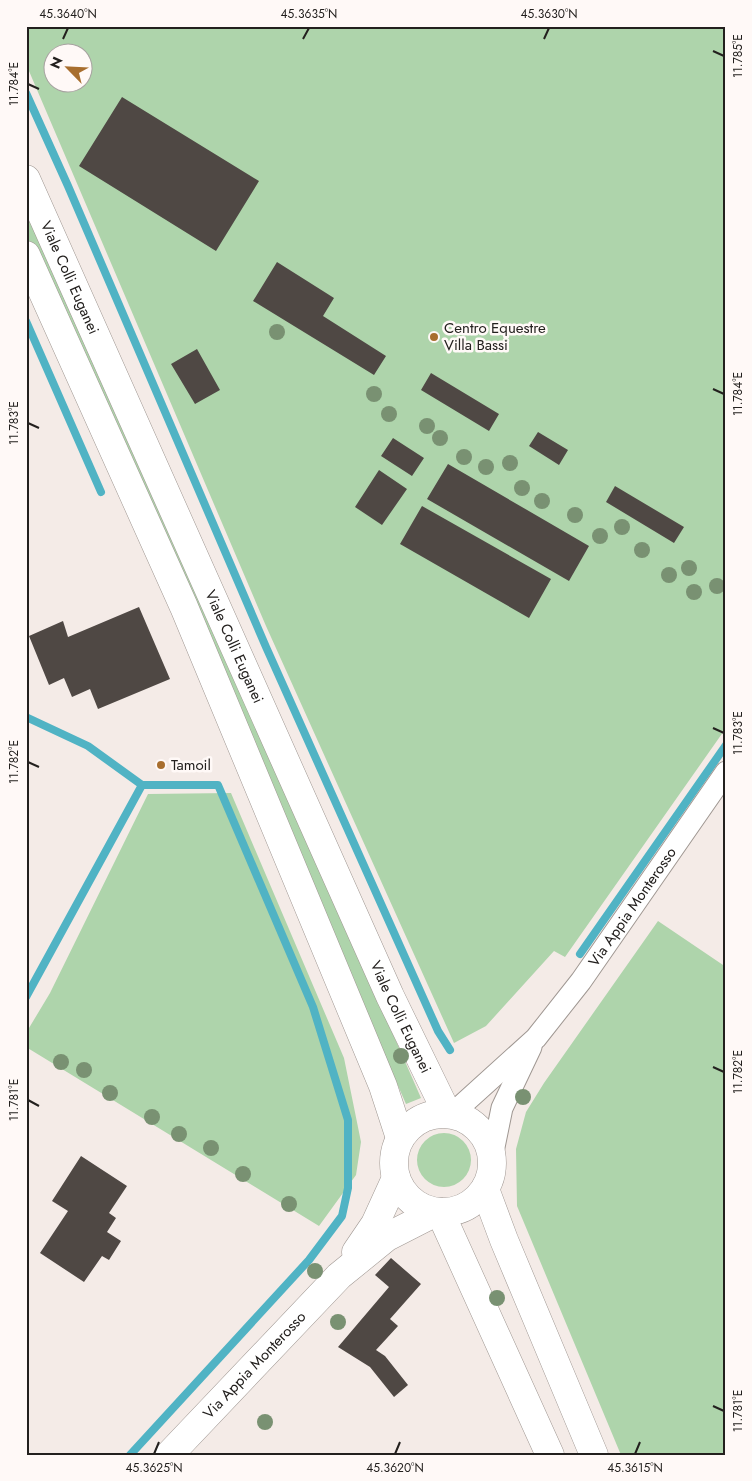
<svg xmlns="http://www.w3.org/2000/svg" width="752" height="1481" font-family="Jost,sans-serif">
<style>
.green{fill:#aed4ab;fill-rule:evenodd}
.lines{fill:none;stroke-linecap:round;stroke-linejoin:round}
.stream{stroke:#50b3c4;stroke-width:8}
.building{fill:#4f4844}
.street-casing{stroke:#9f9792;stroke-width:23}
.secondary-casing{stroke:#9f9792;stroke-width:29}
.street{stroke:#fff;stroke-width:21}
.secondary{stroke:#fff;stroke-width:28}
.tree{fill:#799172}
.ticks{fill:none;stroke:#23201e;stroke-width:2}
.poi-dot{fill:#a86e2e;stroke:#fff9f7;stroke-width:2}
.labels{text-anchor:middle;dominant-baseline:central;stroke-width:5;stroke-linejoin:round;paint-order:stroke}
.street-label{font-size:15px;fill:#23201e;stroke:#fff9f7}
.poi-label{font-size:15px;fill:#23201e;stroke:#fff9f7;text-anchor:start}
.neatline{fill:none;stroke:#23201e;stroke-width:2}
.ticks-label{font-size:12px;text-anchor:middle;fill:#23201e}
</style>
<rect width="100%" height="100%" fill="#f4ebe7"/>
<path class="green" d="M26 26H726V728L565 957 554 951 486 1026 454 1043 266 626 26 64ZM52 52H82V82H52Z
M26 196 421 1098 406 1104 26 236Z
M231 793 344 1058 361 1142 356 1175 319 1226 26 1047V1033L50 993 148 794Z
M658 921 726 967V1455H621L517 1206 516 1149 526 1112 544 1083Z
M417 1160a27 27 0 1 1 54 0a27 27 0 1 1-54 0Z"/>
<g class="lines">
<path class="stream" d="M26 93 68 186 266 647 438 1031 450 1050
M26 321 101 492
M26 717 88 746 142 785
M580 954 726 745
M26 997 142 785H218L313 1007 348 1120V1188L342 1216 309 1260 130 1455"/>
</g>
<path class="building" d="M122 97 259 181 216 251 79 166Z
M277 262 334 298 323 316 386 356 374 375 253 301Z
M197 349 220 390 195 404 171 364Z
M431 373 499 414 489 431 421 390Z
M538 432 568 450 559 465 529 446Z
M393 438 424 458 412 476 381 456Z
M448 464 589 546 569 581 427 499Z
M379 470 407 489 382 525 355 507Z
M615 486 684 527 674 543 606 502Z
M422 506 551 579 529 618 400 544Z
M139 607 170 679 98 709 90 689 72 697 64 678 49 685 29 636 63 621 68 637Z
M81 1156 127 1186 109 1213 116 1218 107 1232 121 1241 109 1260 102 1256 84 1282 40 1253 68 1211 52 1201Z
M391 1258 421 1284 390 1319 398 1326 376 1350 385 1356 408 1385 394 1397 370 1367 338 1347 389 1287 375 1275Z"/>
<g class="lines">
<g class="street-casing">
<g id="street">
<path id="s1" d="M452 1114 536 1038 581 981 726 772"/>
<path d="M492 1157 502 1108 531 1047"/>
</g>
</g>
<g class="secondary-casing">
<g id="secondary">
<path id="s2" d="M26 179 390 996 447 1113"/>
<path d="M26 255 184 607 383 1086 400 1138"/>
<circle cx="443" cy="1163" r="49"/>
<path d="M485 1189 504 1240 594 1455"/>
<path d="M440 1212 550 1455"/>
<path d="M356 1252 375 1224 396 1178"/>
<path id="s3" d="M169 1455 339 1276 387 1237 436 1212"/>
</g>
</g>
<use href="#street" class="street"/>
<use href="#secondary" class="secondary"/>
</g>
<g class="tree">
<circle cx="277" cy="332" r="8"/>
<circle cx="374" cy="394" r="8"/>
<circle cx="389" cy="414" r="8"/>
<circle cx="427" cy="426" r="8"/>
<circle cx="440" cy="438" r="8"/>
<circle cx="464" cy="457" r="8"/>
<circle cx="510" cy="463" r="8"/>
<circle cx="486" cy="467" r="8"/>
<circle cx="522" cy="488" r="8"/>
<circle cx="542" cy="501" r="8"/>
<circle cx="575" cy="515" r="8"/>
<circle cx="622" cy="527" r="8"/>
<circle cx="600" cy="536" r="8"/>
<circle cx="642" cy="550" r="8"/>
<circle cx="689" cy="568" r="8"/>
<circle cx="669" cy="575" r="8"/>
<circle cx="717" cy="586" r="8"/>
<circle cx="694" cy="592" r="8"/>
<circle cx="401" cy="1056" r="8"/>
<circle cx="61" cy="1062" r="8"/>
<circle cx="84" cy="1070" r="8"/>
<circle cx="110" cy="1093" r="8"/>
<circle cx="523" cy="1097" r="8"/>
<circle cx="152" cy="1117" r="8"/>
<circle cx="179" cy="1134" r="8"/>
<circle cx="211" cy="1148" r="8"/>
<circle cx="243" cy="1174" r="8"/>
<circle cx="289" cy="1204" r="8"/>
<circle cx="315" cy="1271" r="8"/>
<circle cx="497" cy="1298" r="8"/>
<circle cx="338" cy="1322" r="8"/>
<circle cx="265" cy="1422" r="8"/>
</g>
<path class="ticks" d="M63 39 68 28M303 39 309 28M544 39 549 28M713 51 724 56M28 84 39 89M713 389 724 394M28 423 39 428M713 728 724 733M28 762 39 767M713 1067 724 1072M28 1100 39 1106M713 1406 724 1411M154 1454 159 1442M395 1454 400 1442M635 1454 640 1442"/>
<g class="poi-dot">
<circle cx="434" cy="337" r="5"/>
<circle cx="161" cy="765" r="5"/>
</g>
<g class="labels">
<g class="street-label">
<text stroke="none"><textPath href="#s2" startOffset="108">Viale Colli Euganei</textPath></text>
<text stroke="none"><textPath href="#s2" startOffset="512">Viale Colli Euganei</textPath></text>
<text stroke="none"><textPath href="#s1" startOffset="276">Via Appia Monterosso</textPath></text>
<text stroke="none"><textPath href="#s2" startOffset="918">Viale Colli Euganei</textPath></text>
<text stroke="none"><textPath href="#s3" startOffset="124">Via Appia Monterosso</textPath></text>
</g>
<g class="poi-label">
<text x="444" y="328">Centro Equestre<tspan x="444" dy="17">Villa Bassi</tspan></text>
<text x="171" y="765">Tamoil</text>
</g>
</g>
<rect width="752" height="1481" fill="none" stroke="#fff9f7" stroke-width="55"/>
<g transform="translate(68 68) rotate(294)"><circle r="24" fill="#fff9f7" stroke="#a7a2a0"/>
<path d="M0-4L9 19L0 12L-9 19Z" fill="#a86e2e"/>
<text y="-8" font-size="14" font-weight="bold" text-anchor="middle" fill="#23201e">N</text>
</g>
<rect x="28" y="28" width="696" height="1426" class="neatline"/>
<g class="ticks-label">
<text x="68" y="18">45.3640°N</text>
<text x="309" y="18">45.3635°N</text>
<text x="549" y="18">45.3630°N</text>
<text transform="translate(738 56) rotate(-90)" y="4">11.785°E</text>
<text transform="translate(14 84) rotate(-90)" y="4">11.784°E</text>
<text transform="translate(738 394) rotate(-90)" y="4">11.784°E</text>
<text transform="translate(14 423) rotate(-90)" y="4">11.783°E</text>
<text transform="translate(738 733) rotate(-90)" y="4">11.783°E</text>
<text transform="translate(14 762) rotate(-90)" y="4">11.782°E</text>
<text transform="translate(738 1072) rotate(-90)" y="4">11.782°E</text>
<text transform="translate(14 1100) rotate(-90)" y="4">11.781°E</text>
<text transform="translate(738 1411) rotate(-90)" y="4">11.781°E</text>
<text x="154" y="1472">45.3625°N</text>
<text x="395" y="1472">45.3620°N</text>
<text x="635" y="1472">45.3615°N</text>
</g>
</svg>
